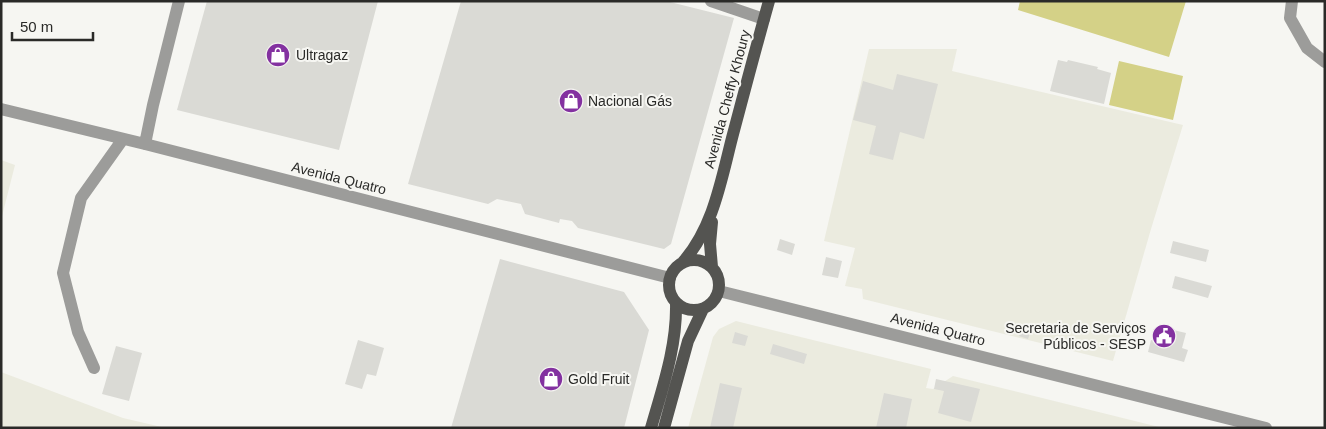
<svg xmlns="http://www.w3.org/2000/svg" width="1326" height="429" font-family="Helvetica,sans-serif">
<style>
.built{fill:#ebebdf}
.green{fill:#d4d187}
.building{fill:#dadad5}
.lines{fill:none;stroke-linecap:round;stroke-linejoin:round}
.minor{stroke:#9c9c9a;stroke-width:12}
.major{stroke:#545451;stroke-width:12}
.labels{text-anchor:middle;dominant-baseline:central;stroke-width:4;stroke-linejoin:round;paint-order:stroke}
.poi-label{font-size:14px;fill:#2a2a28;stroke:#f6f6f2;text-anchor:start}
.street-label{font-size:14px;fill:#2a2a28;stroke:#f6f6f2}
</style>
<rect width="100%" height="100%" fill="#f6f6f2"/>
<path class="built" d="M869 49H957L952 71 1183 125 1151 229 1113 361 863 299 862 289 845 286 855 248 824 241Z
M1 160 15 165 1 220Z
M736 321 931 369 926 388 933 389 953 376 1163 428H688L713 337 719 329Z
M1 372 123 418 166 428H1Z"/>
<path class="green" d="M1020 1H1186L1169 57 1018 10Z
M1119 61 1183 76 1173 120 1109 105Z"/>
<path class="building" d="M207 1H378L339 150 177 110Z
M461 1H666L734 18 671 244 664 249 578 228 572 221 560 219 559 223 525 214 521 204 497 199 488 204 408 184Z
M1058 60 1067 62 1068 60 1098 67 1097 69 1111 73 1104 104 1050 91Z
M897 74 938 84 924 139 900 132 893 160 869 154 876 126 853 120 863 81 893 90Z
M780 239 795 244 792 255 777 250Z
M1173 241 1209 250 1206 262 1170 253Z
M826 257 842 261 838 278 822 275Z
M500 259 624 292 649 330 624 428H451Z
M1175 276 1212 286 1208 298 1172 288Z
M1022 327 1031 330 1028 339 1019 336Z
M1165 328 1186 333 1182 348 1188 350 1184 362 1148 352 1151 340 1161 342Z
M735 332 748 336 745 346 732 343Z
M358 340 384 348 376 376 367 374 362 389 345 384Z
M773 344 807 354 804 364 770 354Z
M116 346 142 353 129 401 102 394Z
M936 379 980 389 971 422 938 413 944 391 934 389Z
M720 383 742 388 733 428H710Z
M884 393 912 399 906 428H876Z"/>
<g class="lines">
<path class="minor" d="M711 1 764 19
M1292 1 1290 18 1307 48 1325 62
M1 109 145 144 670 278
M145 144 153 105 179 1
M719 291 1266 428
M94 368 78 332 63 273 81 198 123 139"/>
<path class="major" d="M712 222 710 244 712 267
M669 285a25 25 0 1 1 50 0a25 25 0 1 1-50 0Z
M683 262C713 228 721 181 732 138 744 93 756 47 769 1
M651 428C663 386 677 346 676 303
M664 428 688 341 703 309"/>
</g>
<defs>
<g id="shop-disc" transform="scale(1.25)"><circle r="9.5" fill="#8331a0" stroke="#f6f6f2"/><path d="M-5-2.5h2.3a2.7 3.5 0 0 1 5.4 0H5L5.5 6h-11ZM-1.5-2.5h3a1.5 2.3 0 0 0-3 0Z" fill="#fff"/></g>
<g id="civic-disc" transform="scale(1.25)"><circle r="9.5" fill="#8331a0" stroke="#f6f6f2"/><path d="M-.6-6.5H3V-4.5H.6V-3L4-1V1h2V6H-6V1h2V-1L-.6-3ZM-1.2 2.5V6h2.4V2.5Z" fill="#fff"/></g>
</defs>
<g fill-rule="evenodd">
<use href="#shop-disc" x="278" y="55"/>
<use href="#shop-disc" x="571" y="101"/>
<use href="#civic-disc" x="1164" y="336"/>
<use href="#shop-disc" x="551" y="379"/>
</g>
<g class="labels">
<g class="poi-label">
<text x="296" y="55">Ultragaz</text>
<text x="588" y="101">Nacional Gás</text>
<text x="1146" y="328" text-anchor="end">Secretaria de Serviços<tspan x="1146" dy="16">Públicos - SESP</tspan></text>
<text x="568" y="379">Gold Fruit</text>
</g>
<g class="street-label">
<text transform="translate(727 99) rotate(-75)">Avenida Cheffy Khoury</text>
<text transform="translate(339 178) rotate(14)">Avenida Quatro</text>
<text transform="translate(938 329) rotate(14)">Avenida Quatro</text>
</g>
</g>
<rect width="1326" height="429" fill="none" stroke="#2a2a28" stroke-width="5"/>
<path d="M12 32v8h81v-8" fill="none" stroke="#2a2a28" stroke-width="2.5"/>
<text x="20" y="32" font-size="15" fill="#2a2a28" stroke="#f6f6f2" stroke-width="4" paint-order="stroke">50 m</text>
</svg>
